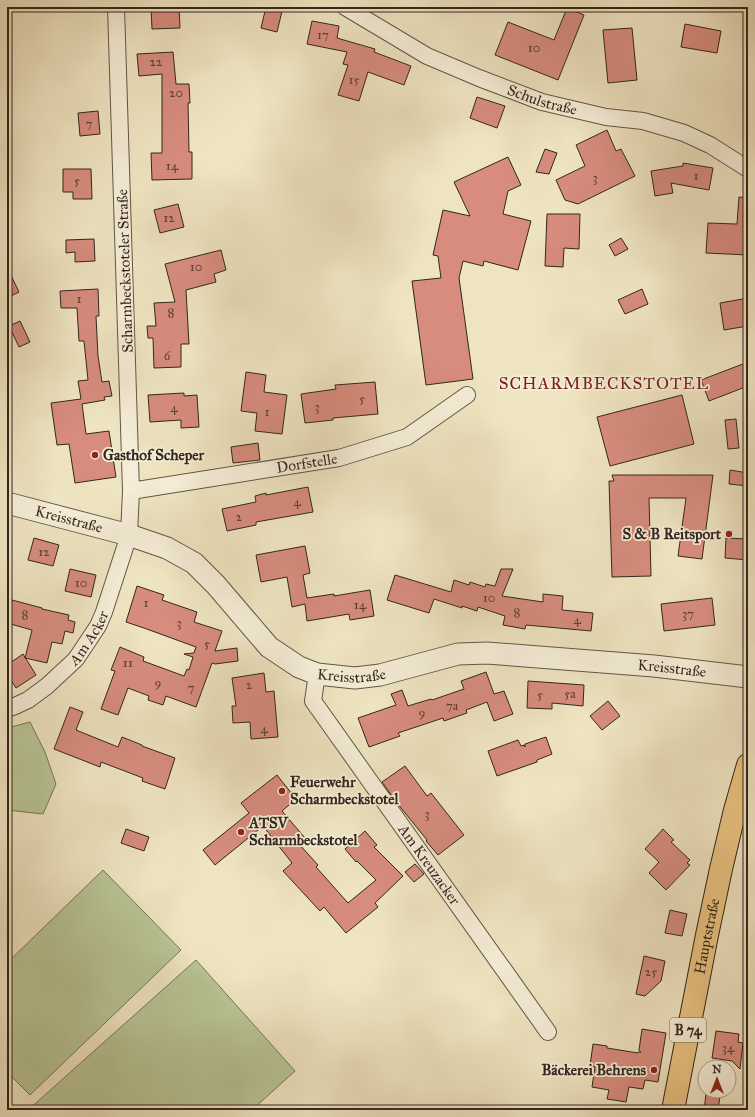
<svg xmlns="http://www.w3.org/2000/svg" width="755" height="1117" font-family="'IM FELL Great Primer',serif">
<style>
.green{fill:#b8c494;stroke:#757558}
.building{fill:#d78c7e;stroke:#32261d}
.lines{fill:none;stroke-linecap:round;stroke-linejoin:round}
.minor-casing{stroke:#615646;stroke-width:18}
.tertiary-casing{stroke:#615646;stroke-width:23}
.primary-casing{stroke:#32261d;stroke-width:24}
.minor{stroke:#f5edd7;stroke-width:16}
.tertiary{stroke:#f5edd7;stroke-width:21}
.primary{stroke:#e8c280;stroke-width:22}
.poi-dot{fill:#8f2418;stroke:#f5edd7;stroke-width:1.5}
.labels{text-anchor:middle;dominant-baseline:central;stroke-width:3.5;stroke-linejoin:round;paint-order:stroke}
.number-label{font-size:13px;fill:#5b4035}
.shield{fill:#f5edd7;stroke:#6c6255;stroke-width:1}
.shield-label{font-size:14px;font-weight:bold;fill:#32261d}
.street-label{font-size:15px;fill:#32261d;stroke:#f5edd7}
.poi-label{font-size:15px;font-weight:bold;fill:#32261d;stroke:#f5edd7;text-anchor:start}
.quarter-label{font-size:17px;letter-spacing:1px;fill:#7a1f14;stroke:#f5edd7}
</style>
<rect width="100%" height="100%" fill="#efe4c1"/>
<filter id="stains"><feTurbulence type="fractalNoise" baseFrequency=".005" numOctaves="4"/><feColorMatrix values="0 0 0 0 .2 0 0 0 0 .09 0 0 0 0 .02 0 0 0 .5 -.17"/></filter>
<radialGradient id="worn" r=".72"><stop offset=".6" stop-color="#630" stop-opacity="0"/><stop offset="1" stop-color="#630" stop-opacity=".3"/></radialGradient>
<path class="green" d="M30 722 45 752 56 784 43 814 7 810V728Z
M103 870 181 950 30 1095 7 1072V963Z
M196 960 295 1071 252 1110H28Z"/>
<path class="building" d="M179 7 180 28 152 29 151 8Z
M266 7H283L277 32 261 28Z
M567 8 584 15 558 80 495 55 508 22 554 40Z
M312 21 339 26 337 38 375 49 374 52 411 66 404 85 368 72 359 101 338 95 348 65 343 64 347 52 307 44Z
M685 24 721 31 717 53 681 47Z
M632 28 637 80 608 83 603 30Z
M173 52 176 84H189L190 103H188L189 152H192V179L152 180 151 153H162V74L139 76 137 54Z
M477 97 505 106 497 128 470 118Z
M98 111 100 134 80 136 78 113Z
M607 130 616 151 621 149 635 176 578 204 565 200 556 180 585 166 576 145Z
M545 149 557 153 549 174 536 172Z
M508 157 521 185 508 191 503 214 531 221 518 270 484 261 483 266 463 261 459 278 473 379 426 385 412 281 441 278 438 256 433 255 443 210 470 216 454 182Z
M683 163 713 168 709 190 671 183 673 193 655 196 651 171 683 166Z
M63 169H91L92 199H73V192H63Z
M739 197 748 198V255L706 253 708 223 737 224Z
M178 204 184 227 160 233 154 210Z
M547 214H580L579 249 564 248 563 267 545 266Z
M621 238 628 249 615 256 609 245Z
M94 239 95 261 75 262V252L66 253V240Z
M221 250 226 270 214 274 216 282 186 290 189 344H181V367L154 368 153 338H148L147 326H156L154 303 175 302 165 264Z
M7 267 19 292 7 298Z
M98 289 99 316H96L98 356 102 382 109 381 112 396 104 397 105 400 82 404 86 434 109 431 116 477 75 483 69 444 57 445 51 403 81 399 78 381 88 380 84 341H79L77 308H61L60 291Z
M642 289 648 304 625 314 618 300Z
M748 298V326L724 330 720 303Z
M20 321 30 342 19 347 9 326Z
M748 362V386L709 401 701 380Z
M246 372 266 375 264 392 287 395 282 434 255 431 257 413 241 411Z
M375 382 378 414 333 418V420L305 423 301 394 336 389 335 385Z
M184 393V396L197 395 199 427 181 428V420L150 422 148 395Z
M682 395 694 444 610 466 597 417Z
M736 419 739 448 728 449 725 420Z
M258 443 260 460 233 463 231 447Z
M730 470 748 473V486L729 484Z
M612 475H713L702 559 678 556 686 498H649L651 576 612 577 609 481H614Z
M308 487 313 512 256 522V525L227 531 222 509 256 502 255 496 266 493V495Z
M34 538 59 545 53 566 28 560Z
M726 538 748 539V560L725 558Z
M305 546 310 573 303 575 307 598 334 594V596L370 590 374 616 350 620 349 614 307 621 305 604 292 607 287 577 261 582 256 555Z
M70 569 96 575 91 597 65 591Z
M501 569H513L502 596 543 602V594L563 596 562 610 593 613 591 631 526 625 525 629 503 625 505 616 478 607 477 611 462 606V608L434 599 429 613 387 600 395 575 451 592 454 580 469 585 470 582 485 587 486 584 495 586Z
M137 586 164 595 162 600 197 612 194 622 222 631 215 651 237 648 238 661 215 664 212 663 196 707 166 696 163 705 148 700 149 696 128 688 118 715 101 709 115 671 111 670 120 647 144 657 143 661 184 676 187 669 189 670 193 657 184 654 194 653 196 647 144 628 126 622Z
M712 598 715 625 664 631 661 604Z
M12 600 42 608V609L69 615 68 620 75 622 73 633 65 631 62 644 52 642 47 663 25 658 32 630 7 623Z
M23 654 36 675 16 688 7 674V665Z
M486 672 494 694 504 691 513 714 494 721 487 702 466 710 467 713 444 721 443 718 398 733 400 736 369 747 358 718 396 705 391 694 402 690 408 706 431 699 432 700 464 689 461 681Z
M264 673 266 692 274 691 278 737 251 739 250 722 233 723 232 706H236L232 678Z
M528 681 584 685 583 706 552 703V709L527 708Z
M608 701 620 716 602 730 590 716Z
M70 707 83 712 76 730 118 747 122 737 142 745V746L175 758 165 789 142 781 143 778 101 762 100 767 54 749Z
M546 737 552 754 537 760V762L497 776 488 751 518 740 521 746 524 745 525 747V744Z
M405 766 427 796 431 793 464 835 438 855 426 841 427 840 397 803 382 782Z
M277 775 296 799 282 811 305 838 298 843 318 865 316 867 348 903 376 880 357 861 356 862 345 849 365 831 377 845 374 847 403 876 375 903 378 907 346 933 324 907 320 911 283 871 292 863 263 826 215 865 203 850 249 813 241 803Z
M126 829 149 837 144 851 121 843Z
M663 829 674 840 671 842 690 860 687 863 690 865 666 890 649 873 659 862 645 849Z
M415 864 424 874 414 882 405 872Z
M670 910 687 914 682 936 665 933Z
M644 956 665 961 661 981 645 996 636 994Z
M642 1029 666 1033 658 1082 645 1080 643 1089 629 1087 626 1102 607 1099 609 1090 592 1087 595 1067 590 1066 593 1044 607 1046V1048L638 1053V1052H641L639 1050Z
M716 1031 739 1034 738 1042 743 1043 740 1069 732 1061 712 1058Z
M706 1094 720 1096 718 1110H704Z"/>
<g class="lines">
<g class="minor-casing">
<g id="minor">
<path id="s1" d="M345 7 427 56 479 78 542 102 606 117 643 121 684 133 710 145 748 169"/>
<path id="s2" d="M131 491 339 458 407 437 467 395"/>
<path id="s3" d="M317 674 313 701 548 1032"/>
<path id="s4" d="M7 709 15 706 28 700 47 686 76 659 98 626 104 612 129 535 131 491 116 7"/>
</g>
</g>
<g class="tertiary-casing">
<g id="tertiary">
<path id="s5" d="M7 503 129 535 167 548 194 563 216 585 269 647 299 667 317 674 355 678 380 675 458 654 487 653 654 666 748 677"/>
</g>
</g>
<g class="primary-casing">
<g id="primary">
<path id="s6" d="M673 1110 707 935 721 869 735 810 748 765"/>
</g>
</g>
<use href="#minor" class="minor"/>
<use href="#tertiary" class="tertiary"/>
<use href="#primary" class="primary"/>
</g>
<g class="poi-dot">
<circle cx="95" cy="455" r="4"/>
<circle cx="729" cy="534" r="4"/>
<circle cx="282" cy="791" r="4"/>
<circle cx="241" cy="832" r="4"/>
<circle cx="654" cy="1070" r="4"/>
</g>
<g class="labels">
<g class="number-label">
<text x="323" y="35">17</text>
<text x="534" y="48">10</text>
<text x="156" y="62">22</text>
<text x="354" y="80">15</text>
<text x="176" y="93">20</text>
<text x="89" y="124">7</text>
<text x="172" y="166">14</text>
<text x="696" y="176">1</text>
<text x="595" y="178">3</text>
<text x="77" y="181">5</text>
<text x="169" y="218">12</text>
<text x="196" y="267">10</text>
<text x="79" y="299">1</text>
<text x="171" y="313">8</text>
<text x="167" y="356">6</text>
<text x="362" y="399">5</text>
<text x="317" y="407">3</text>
<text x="174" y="408">4</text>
<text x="267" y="412">1</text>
<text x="297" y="502">4</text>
<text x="239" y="517">2</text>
<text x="44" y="552">12</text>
<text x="81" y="583">10</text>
<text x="489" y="598">10</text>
<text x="146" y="603">1</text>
<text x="360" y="605">14</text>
<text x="517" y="613">8</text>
<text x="688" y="614">37</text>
<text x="25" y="615">8</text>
<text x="577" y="620">4</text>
<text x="179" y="623">3</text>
<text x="207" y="644">5</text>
<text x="128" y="663">11</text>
<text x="158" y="683">9</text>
<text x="249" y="685">2</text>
<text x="191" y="688">7</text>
<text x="570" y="694">5a</text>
<text x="540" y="695">5</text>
<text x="452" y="706">7a</text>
<text x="422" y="713">9</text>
<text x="264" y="729">4</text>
<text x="427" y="814">3</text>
<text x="651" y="972">25</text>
<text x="728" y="1048">34</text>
</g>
<rect class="shield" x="670" y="1018" width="36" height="24" rx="3"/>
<g class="shield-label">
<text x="688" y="1030">B 74</text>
</g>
<g class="street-label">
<text stroke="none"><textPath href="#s1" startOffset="219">Schulstraße</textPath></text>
<text transform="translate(125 271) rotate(-92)">Scharmbeckstoteler Straße</text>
<text stroke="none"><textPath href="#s2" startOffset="178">Dorfstelle</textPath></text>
<text stroke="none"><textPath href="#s5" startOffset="64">Kreisstraße</textPath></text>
<text stroke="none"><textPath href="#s4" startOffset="111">Am Acker</textPath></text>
<text stroke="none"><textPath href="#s5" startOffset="724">Kreisstraße</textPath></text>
<text stroke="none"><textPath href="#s5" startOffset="400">Kreisstraße</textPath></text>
<text stroke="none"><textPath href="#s3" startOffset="228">Am Kreuzacker</textPath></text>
<text stroke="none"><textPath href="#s6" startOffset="177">Hauptstraße</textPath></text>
</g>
<g class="poi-label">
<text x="103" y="455">Gasthof Scheper</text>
<text x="721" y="534" text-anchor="end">S &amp; B Reitsport</text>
<text x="290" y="782">Feuerwehr<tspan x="290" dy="17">Scharmbeckstotel</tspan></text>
<text x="249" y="823">ATSV<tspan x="249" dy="17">Scharmbeckstotel</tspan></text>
<text x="646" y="1070" text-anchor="end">Bäckerei Behrens</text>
</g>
<g class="quarter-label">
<text x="604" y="383">SCHARMBECKSTOTEL</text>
</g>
</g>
<rect width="755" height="1117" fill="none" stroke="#efe4c1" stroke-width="24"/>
<rect x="8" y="8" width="739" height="1101" fill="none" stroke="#32261d" stroke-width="2"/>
<rect x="12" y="12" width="731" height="1093" fill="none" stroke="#32261d"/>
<g transform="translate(717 1079)"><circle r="19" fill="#f5edd7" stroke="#a79d8d"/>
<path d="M0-3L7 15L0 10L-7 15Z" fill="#8f2418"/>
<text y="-6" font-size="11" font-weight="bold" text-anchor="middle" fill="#32261d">N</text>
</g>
<rect width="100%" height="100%" filter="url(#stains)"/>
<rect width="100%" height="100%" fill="url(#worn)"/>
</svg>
